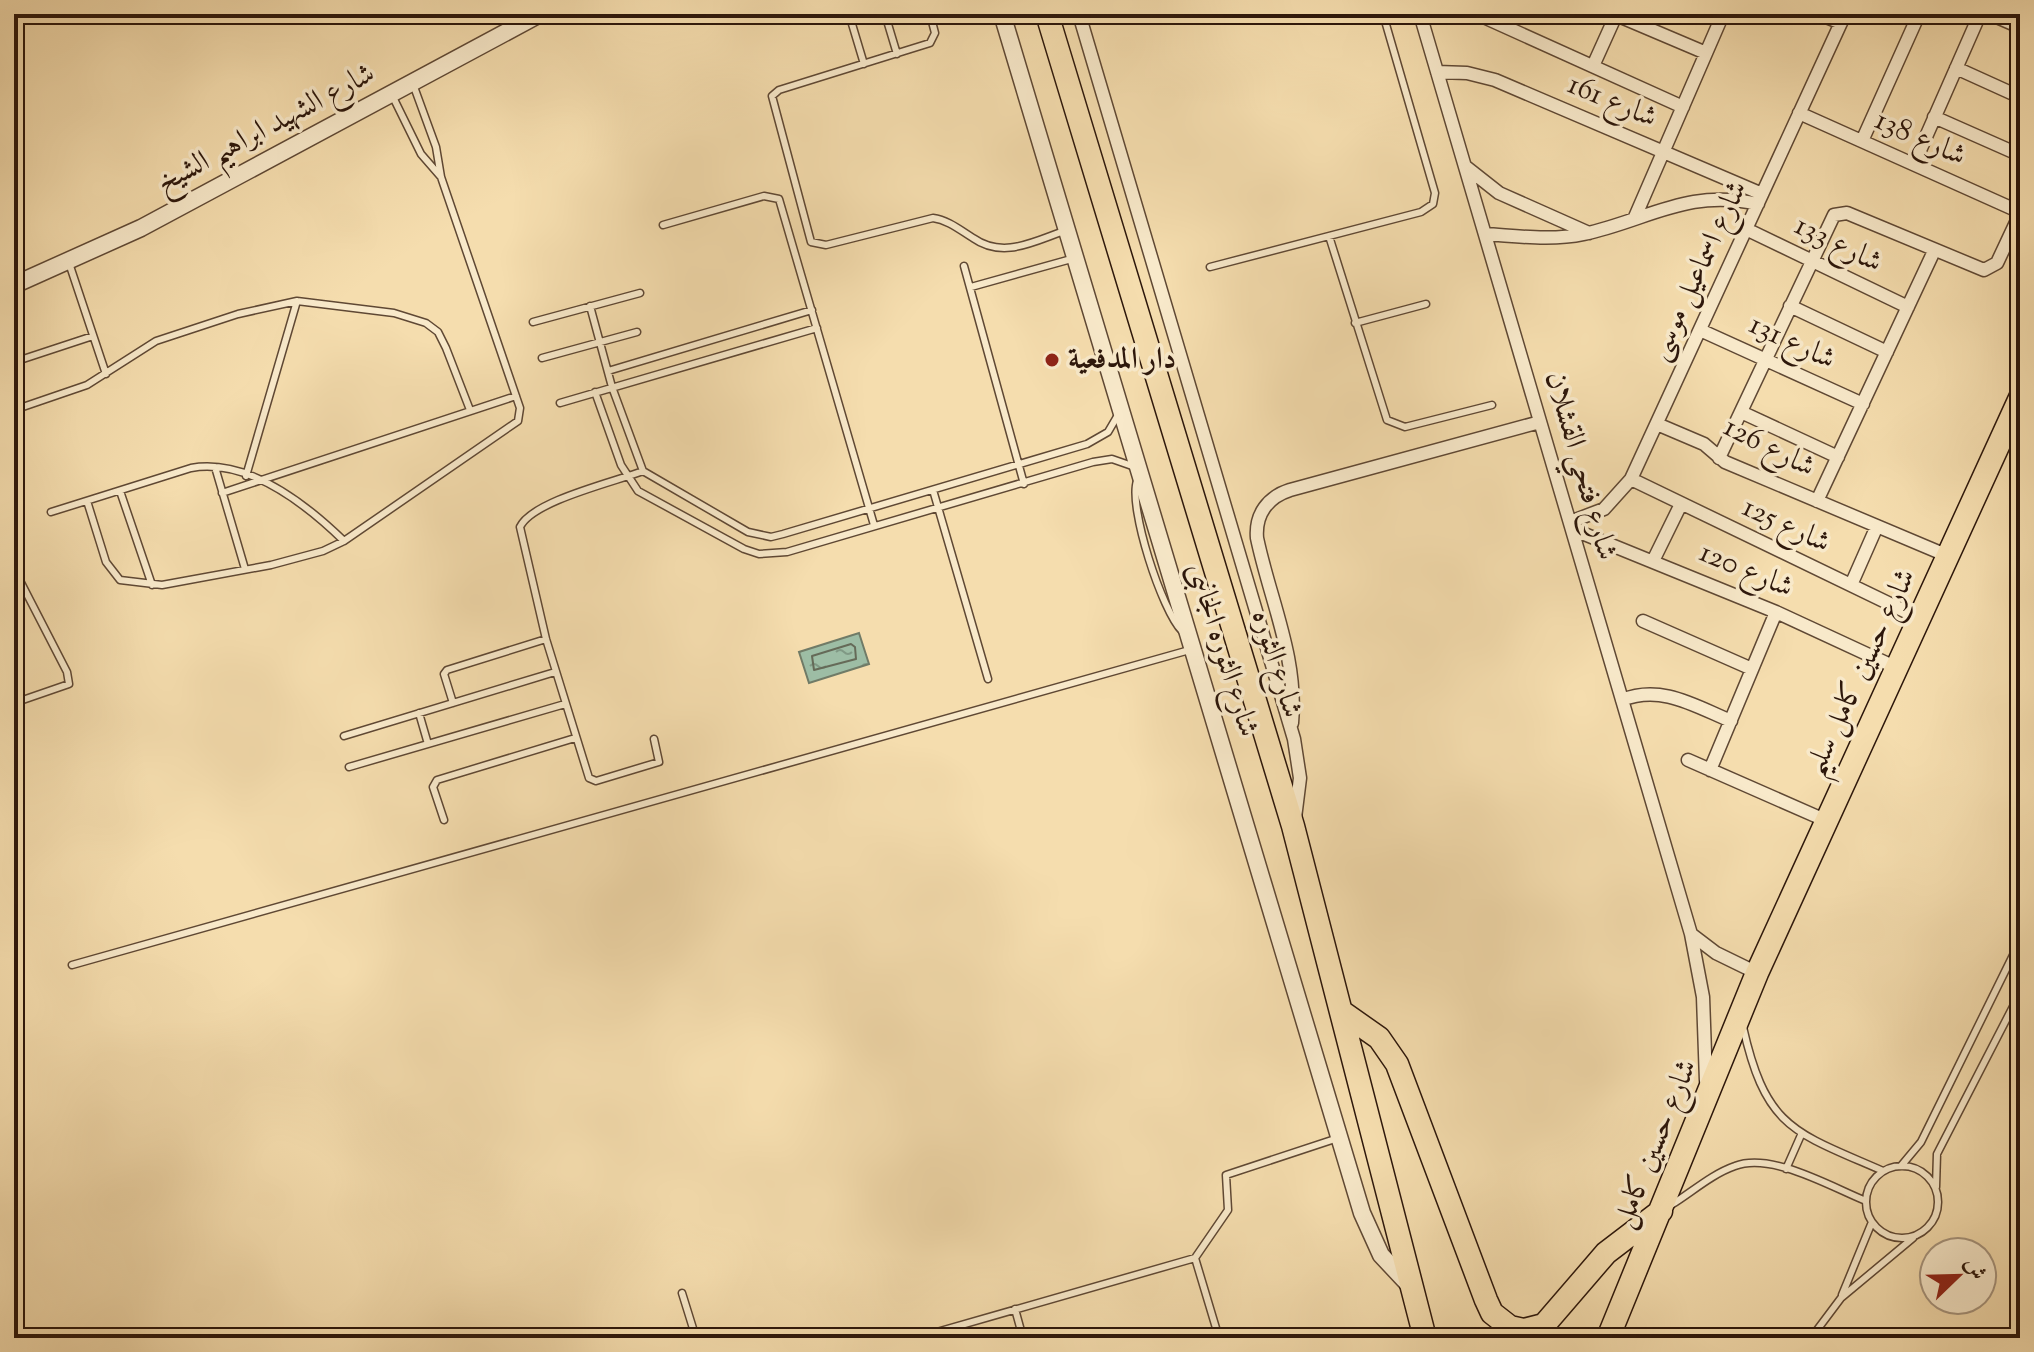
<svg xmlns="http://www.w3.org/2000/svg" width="2034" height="1352" font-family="'Sorts Mill Goudy',Amiri,serif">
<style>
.water{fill:url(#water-ripples);stroke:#707b67;stroke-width:2}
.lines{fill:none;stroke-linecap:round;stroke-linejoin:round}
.shore{stroke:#656a58;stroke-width:2}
.service-casing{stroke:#5f4834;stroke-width:9}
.minor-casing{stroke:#5f4834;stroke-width:15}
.tertiary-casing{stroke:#5f4834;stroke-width:19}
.trunk-casing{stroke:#2d170b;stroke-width:25}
.service{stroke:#f8e9ca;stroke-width:6}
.minor{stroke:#f8e9ca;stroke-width:12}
.tertiary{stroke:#f8e9ca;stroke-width:16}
.trunk{stroke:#f5ddae;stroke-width:22}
.poi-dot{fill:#8f2418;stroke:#f8e9ca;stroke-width:3}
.labels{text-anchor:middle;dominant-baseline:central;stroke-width:7;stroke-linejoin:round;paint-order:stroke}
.street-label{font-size:30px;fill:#2d170b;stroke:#f8e9ca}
.poi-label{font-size:30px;font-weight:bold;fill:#2d170b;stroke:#f8e9ca;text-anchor:start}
</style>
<defs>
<pattern id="water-ripples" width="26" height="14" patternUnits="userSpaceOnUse" patternTransform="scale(2)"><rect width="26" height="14" fill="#9dbda5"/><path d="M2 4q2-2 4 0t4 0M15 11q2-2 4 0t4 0" fill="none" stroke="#809985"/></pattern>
</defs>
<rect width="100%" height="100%" fill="#f5ddae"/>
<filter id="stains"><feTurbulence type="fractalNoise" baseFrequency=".0025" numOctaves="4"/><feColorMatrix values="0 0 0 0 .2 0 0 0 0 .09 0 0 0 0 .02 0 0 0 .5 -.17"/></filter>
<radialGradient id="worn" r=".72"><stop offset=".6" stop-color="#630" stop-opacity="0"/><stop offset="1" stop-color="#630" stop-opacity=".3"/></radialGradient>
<path class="water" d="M859 633 869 664 809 683 799 652Z"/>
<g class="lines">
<path class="shore" d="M851 644 855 647 856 659 814 670 812 656Z"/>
<g class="service-casing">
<path id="service" d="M849 14 864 64
M885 14 897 54
M930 14 935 33 930 43 779 90 772 96 811 242 826 245 933 218C948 220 960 230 973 238 1003 259 1032 242 1064 231
M14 27 19 14
M392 95 421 154 441 177
M663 225 764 196 779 199 874 525
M1329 236 1387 420 1405 427 1492 405
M69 263 106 374
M964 266 1024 484
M1210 267 1421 212 1433 204 1435 193 1383 14
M971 287 1075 258
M590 306 612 387 643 471 748 532 771 537 783 534 1087 444 1108 432 1118 415
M533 322 640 293
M1355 323 1426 304
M542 358 637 332
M14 362 93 336
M608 371 812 310
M595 392 621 465 638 491 744 549 759 554 787 552 1093 462 1112 459 1135 467
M560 403 817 328
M14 410 87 385 156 341 238 314 297 301 394 313 426 323 438 332 446 348 470 410
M215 467 245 569
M643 471C614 482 532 501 520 527L546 639 589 778 596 781 659 762 654 739
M246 476 297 301
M1137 481C1128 507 1162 611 1182 631
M933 490 988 679
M120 491 152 585
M222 493 516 396
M87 501 106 562 120 580 162 585 271 565 323 551 344 541 518 421 520 408 441 177 436 147 413 84
M51 512 191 468C248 458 306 504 344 541
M14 569 67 672 69 684 14 703
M453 703 444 674 447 670 546 639
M419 713 428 744
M344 736 555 672
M349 767 565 704
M444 820 433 787 437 780 575 738
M14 901 17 912
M72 965 1193 649
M1743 1027C1766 1129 1794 1132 1883 1171
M1866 1202a36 36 0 1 1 72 0a36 36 0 1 1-72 0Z
M1901 1166 1921 1142 2020 941
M1786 1169 1801 1135
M1936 1187 1937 1154 2020 993
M1671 1205C1692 1192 1712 1174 1735 1166 1772 1152 1831 1187 1866 1201
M682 1293 696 1338
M1842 1295 1872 1222
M1015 1309 1023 1338
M916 1338 1195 1258
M1219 1338 1195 1258 1228 1210 1226 1175 1338 1138
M1811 1338 1841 1298 1913 1238"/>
</g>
<g class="minor-casing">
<path id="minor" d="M1079 14 1294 739 1300 778 1295 818
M1420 14 1691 934 1703 997 1706 1081
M1477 14 1683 107
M1614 14 1706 53
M1819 14 1841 23
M1990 14 2020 27
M1593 66 1616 15
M1956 68 2020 97
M1437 72 1467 73 1495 80 1762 194
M1799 113 2020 212
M1934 117 2020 155
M1862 141 1919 14
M1914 164 1980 14
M1466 167 1499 193 1589 233
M1635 217 1723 14
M1746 229 1908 307
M1485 234C1518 236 1551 241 1584 234 1648 220 1688 188 1758 204
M1790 306 1887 352
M1700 330 1863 404
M1741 412 1838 457
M1657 424 1704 444 1725 462 1948 556
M1719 458 1834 215 1847 213 1984 270 1997 263 2020 214
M1631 479 1919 618
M1817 501 1934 251
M1570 522 1604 509 1631 479 1845 14
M1572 529 1776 612 1897 668
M1653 561 1681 504
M1851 585 1877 526
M1643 621 1752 669
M1622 700C1661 684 1695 706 1731 721
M1292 723C1298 658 1270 600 1257 538 1255 514 1268 497 1290 490L1540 422
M1688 760 1827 821
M1710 770 1776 612
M1691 934 1716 953 1757 973"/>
</g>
<g class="tertiary-casing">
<path id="tertiary" d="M1002 14 1362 1213 1381 1255 1411 1287
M14 285 141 228 540 14"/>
</g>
<g class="trunk-casing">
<path id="trunk" d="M1047 14 1293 826 1425 1338
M1342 1012 1379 1038 1397 1064 1486 1300 1492 1313 1510 1327 1524 1330 1544 1325 1606 1253 1661 1211
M1608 1338 1757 973 2020 398"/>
</g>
<use href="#service" class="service"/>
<use href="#minor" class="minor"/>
<use href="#tertiary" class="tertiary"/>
<use href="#trunk" class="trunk"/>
</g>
<circle class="poi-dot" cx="1052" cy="360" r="8"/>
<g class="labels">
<g class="street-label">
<text transform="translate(1612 102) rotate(23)">شارع 161</text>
<text transform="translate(266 129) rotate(-28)">شارع الشهيد ابراهيم الشيخ</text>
<text transform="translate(1920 139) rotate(24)">شارع 138</text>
<text transform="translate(1838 245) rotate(26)">شارع 133</text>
<text transform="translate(1699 271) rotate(-65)">شارع اسماعيل موسى</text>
<text transform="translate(1792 343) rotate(25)">شارع 131</text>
<text transform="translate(1769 448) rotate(27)">شارع 126</text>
<text transform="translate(1580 466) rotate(74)">شارع فتحي القشلان</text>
<text transform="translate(1786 526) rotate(25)">شارع 125</text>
<text transform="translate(1746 571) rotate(23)">شارع 120</text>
<text transform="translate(1222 650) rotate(73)">شارع الثوره الجانبى</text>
<text transform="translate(1276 664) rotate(73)">شارع الثوره</text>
<text transform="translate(1861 673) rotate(-65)">شارع حسين كامل سليم</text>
<text transform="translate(1656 1144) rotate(-68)">شارع حسين كامل</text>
</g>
<g class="poi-label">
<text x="1068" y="360">دار المدفعية</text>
</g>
</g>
<rect width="2034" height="1352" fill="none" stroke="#f5ddae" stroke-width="48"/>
<rect x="16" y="16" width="2002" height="1320" fill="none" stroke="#2d170b" stroke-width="4"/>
<rect x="24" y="24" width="1986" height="1304" fill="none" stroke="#2d170b" stroke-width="2"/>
<g transform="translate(1958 1276) rotate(67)"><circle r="38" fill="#f8e9ca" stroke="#a7957e" stroke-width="2"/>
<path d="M0-6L14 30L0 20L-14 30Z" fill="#8f2418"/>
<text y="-12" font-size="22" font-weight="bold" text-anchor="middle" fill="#2d170b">ش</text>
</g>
<rect width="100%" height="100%" filter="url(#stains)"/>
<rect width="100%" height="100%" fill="url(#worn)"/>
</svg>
